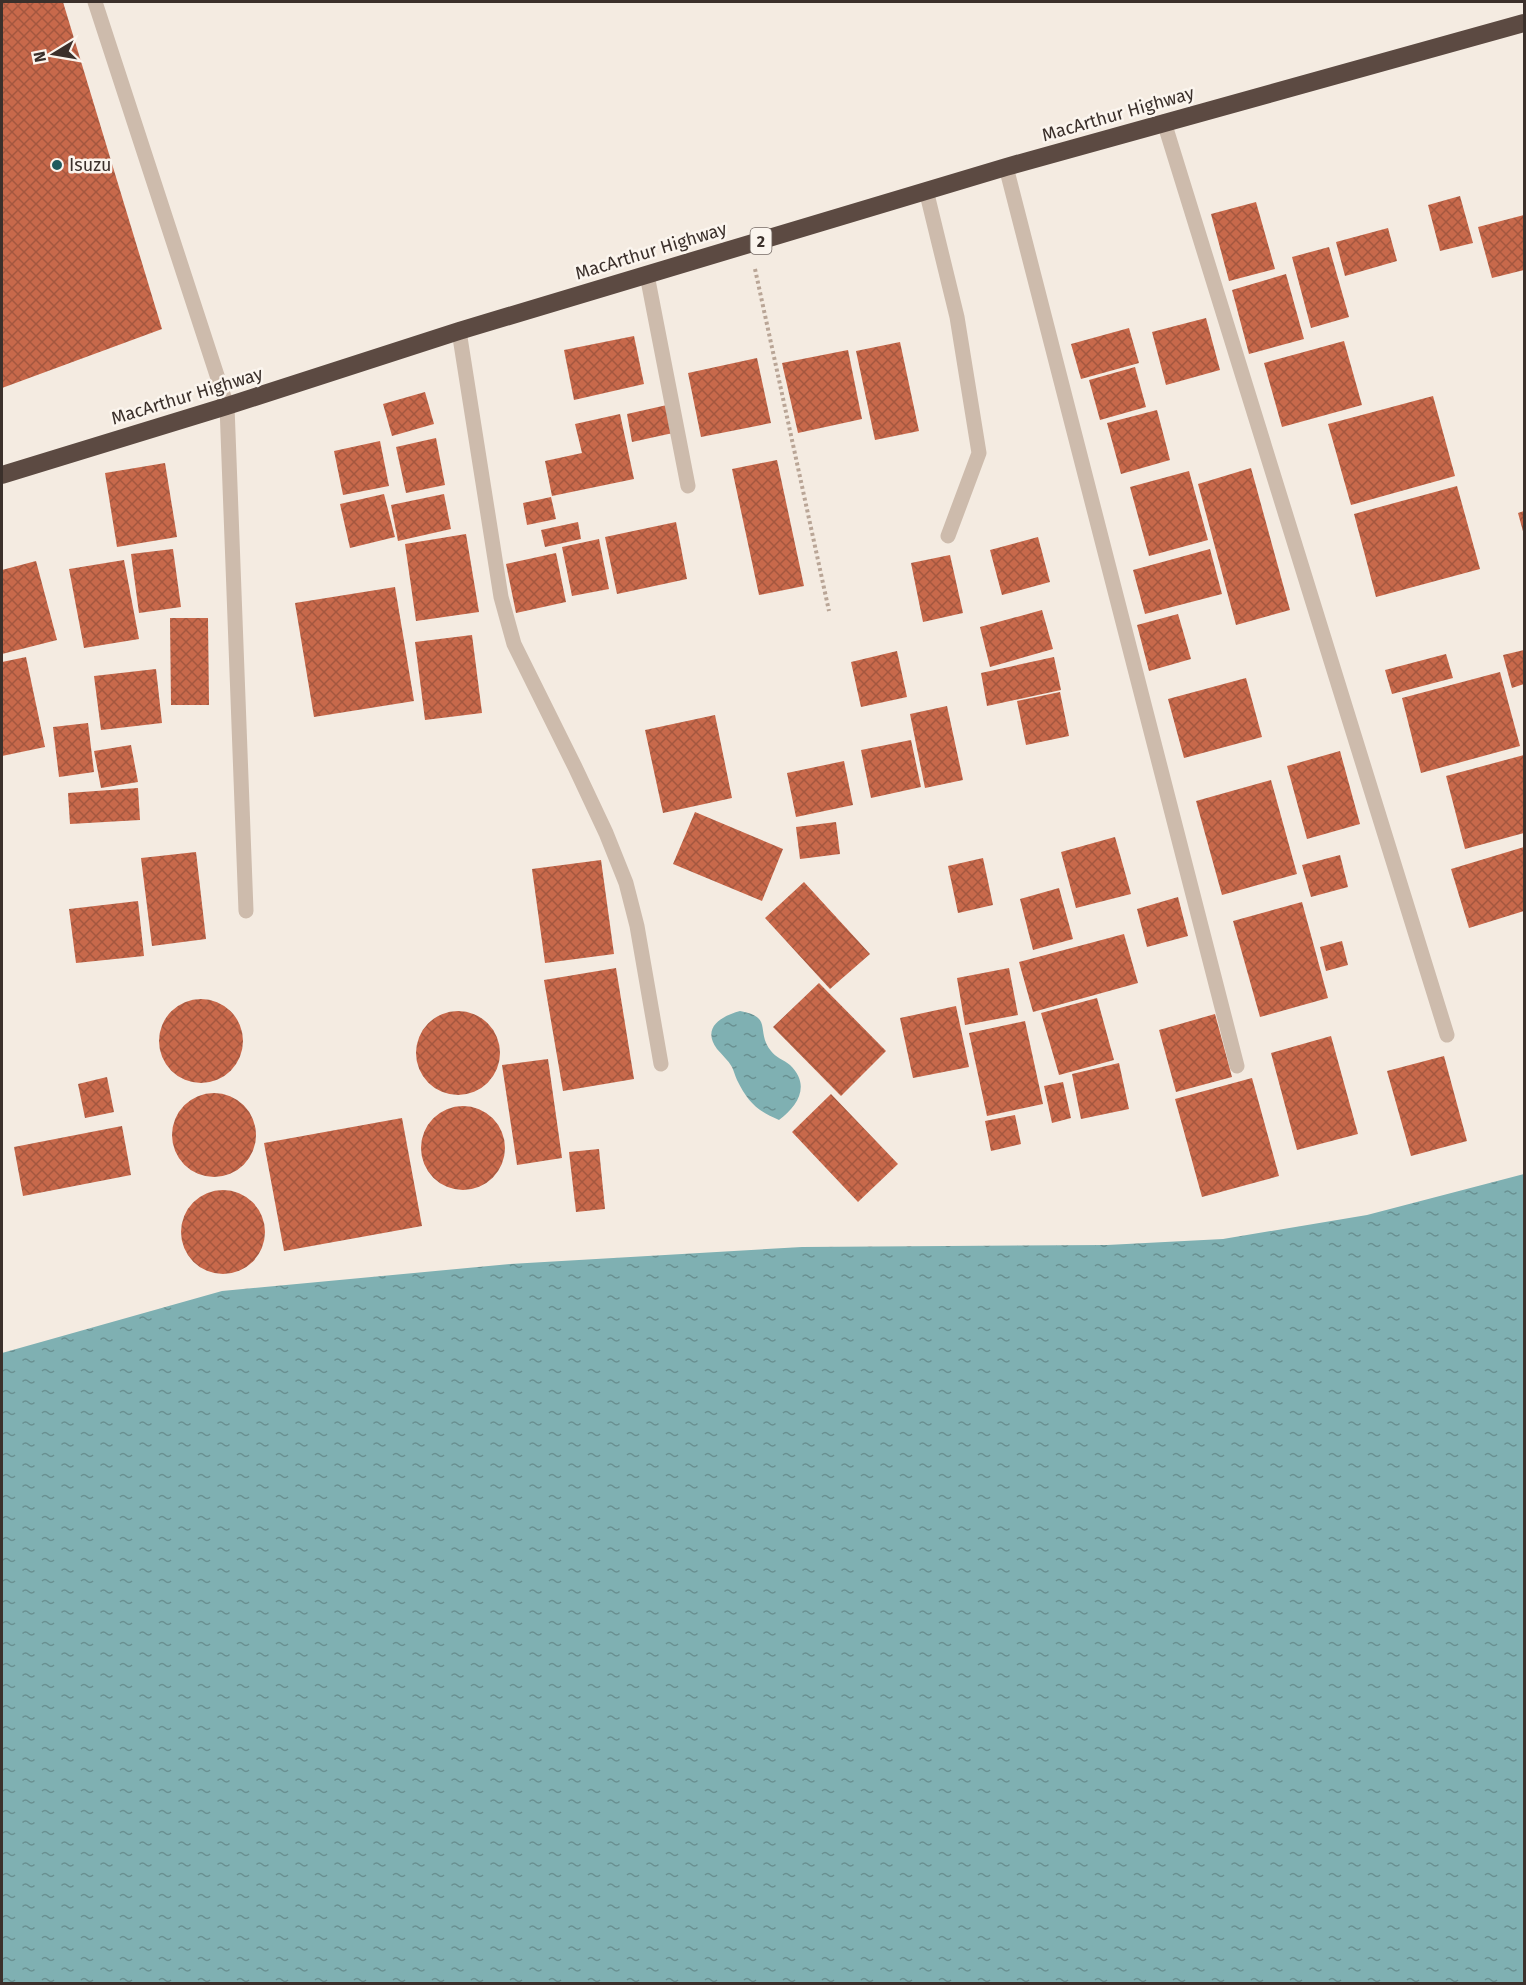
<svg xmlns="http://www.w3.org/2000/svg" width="1526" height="1985" font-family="'Fira Sans',sans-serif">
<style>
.water{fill:url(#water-ripples)}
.building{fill:url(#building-cross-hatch)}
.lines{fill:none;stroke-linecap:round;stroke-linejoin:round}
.path{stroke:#b9a596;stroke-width:4;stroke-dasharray:3 3;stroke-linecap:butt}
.minor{stroke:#cdbbac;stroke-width:15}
.highway{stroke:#5c4a42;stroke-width:18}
.poi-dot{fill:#1f5a5e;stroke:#fbf5ee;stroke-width:2}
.labels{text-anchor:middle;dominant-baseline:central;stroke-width:5;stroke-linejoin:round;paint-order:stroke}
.shield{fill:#fbf5ee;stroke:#756b66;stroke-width:1.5}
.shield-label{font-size:16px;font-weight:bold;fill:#3b302b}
.street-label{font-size:18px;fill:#3b302b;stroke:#fbf5ee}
.poi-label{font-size:18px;fill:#3b302b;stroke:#fbf5ee;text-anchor:start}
</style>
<defs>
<pattern id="water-ripples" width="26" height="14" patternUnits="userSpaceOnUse" patternTransform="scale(1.5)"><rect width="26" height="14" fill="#7fb0b2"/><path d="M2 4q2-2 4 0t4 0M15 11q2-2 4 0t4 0" fill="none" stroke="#699091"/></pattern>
<pattern id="building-cross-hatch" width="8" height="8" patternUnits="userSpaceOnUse" patternTransform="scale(1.5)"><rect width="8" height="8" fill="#c8694b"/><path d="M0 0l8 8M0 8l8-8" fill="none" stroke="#a4573f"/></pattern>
</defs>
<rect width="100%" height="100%" fill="#f4ebe1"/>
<path class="water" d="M740 1011C774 1017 755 1031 771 1051 775 1057 784 1060 790 1065 811 1085 798 1106 779 1120 757 1111 748 1102 737 1080 735 1076 734 1071 732 1067 728 1060 722 1055 717 1049 701 1027 722 1016 740 1011Z
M1524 1174V1983H2V1353L222 1291 510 1264 802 1247 1107 1245 1223 1239 1367 1215Z"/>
<path class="building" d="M2 2H63L162 329 2 388Z
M1460 196 1473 243 1440 251 1428 205Z
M1256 202 1275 269 1229 281 1211 214Z
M1524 215V270L1492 278 1478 227Z
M1388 228 1397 261 1345 276 1336 242Z
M1329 247 1349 317 1311 328 1292 257Z
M1286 274 1304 339 1249 354 1232 290Z
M1206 318 1220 370 1166 385 1152 332Z
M1129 328 1139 363 1081 379 1071 344Z
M634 336 644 384 574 400 564 350Z
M1344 341 1362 405 1282 427 1264 363Z
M900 342 919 431 875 440 856 351Z
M848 350 862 419 798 433 782 363Z
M757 358 771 423 701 437 688 373Z
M1135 367 1146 407 1100 420 1089 380Z
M425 392 434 424 392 436 383 404Z
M1433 396 1455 476 1351 505 1328 424Z
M667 405 673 433 632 442 627 414Z
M1157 410 1170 460 1121 474 1107 423Z
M620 414 634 479 552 496 545 461 582 453 575 424Z
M436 438 445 485 406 493 396 447Z
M380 441 389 486 343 495 334 451Z
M777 460 804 586 759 595 732 469Z
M165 463 177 537 117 547 105 473Z
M1251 468 1290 610 1236 625 1198 484Z
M1189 471 1208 540 1149 556 1130 487Z
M1457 486 1480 569 1376 597 1354 514Z
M384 494 395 537 350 548 340 504Z
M444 494 451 529 398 541 391 505Z
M551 497 556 519 527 525 523 503Z
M1524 511V535L1518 513Z
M578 522 581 539 545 547 541 530Z
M676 522 687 579 617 594 605 537Z
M466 534 479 612 416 621 405 544Z
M1038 537 1050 582 1002 595 990 550Z
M599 539 609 589 572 596 562 547Z
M173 549 181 607 139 613 131 554Z
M1210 549 1222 594 1145 614 1133 570Z
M556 553 566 602 516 613 506 564Z
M950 555 963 613 923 622 911 563Z
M124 560 139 639 84 648 69 569Z
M36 561 57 640 2 654V570Z
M395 587 414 701 314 717 295 603Z
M1042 610 1053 649 990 667 980 627Z
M1178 614 1191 659 1149 671 1137 625Z
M170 618H208L209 705H171Z
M472 635 482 713 425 720 415 642Z
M1524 650V684L1512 688 1503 655Z
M897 651 907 697 861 707 851 662Z
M1446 654 1453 678 1392 694 1385 670Z
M26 657 45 747 2 756V662Z
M1054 657 1061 690 987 706 981 673Z
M156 669 162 723 101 730 94 676Z
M1500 672 1520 746 1421 773 1402 698Z
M1246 678 1262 737 1184 758 1168 699Z
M1060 692 1069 736 1026 745 1017 701Z
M947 706 963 780 925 788 910 714Z
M715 715 732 798 663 813 645 730Z
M88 723 94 772 59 777 53 727Z
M911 740 921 787 871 798 861 750Z
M131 745 138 782 101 788 94 751Z
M1340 751 1360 824 1307 839 1287 766Z
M1524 755V833L1465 849 1446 776Z
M844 761 853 805 796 817 787 773Z
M1271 780 1297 874 1222 895 1196 801Z
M138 788 140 820 70 824 68 793Z
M695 812 783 849 762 901 673 864Z
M836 822 840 854 800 859 796 827Z
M1115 837 1131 894 1076 908 1061 852Z
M1524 847V911L1469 928 1451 869Z
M196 852 206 939 152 946 141 858Z
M1340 855 1348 887 1311 897 1302 865Z
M983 858 993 905 958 913 948 866Z
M601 860 614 954 545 963 532 869Z
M804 882 870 954 830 989 765 918Z
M1059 888 1073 939 1033 950 1020 899Z
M1178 897 1188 936 1147 947 1137 909Z
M138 901 144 956 76 963 69 909Z
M1302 902 1328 998 1260 1017 1233 921Z
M1124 934 1138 983 1033 1012 1019 962Z
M1342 941 1348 965 1326 971 1320 947Z
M616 968 634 1079 563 1091 544 980Z
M1009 968 1018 1015 965 1025 957 978Z
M819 983 886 1051 841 1096 773 1027Z
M1097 998 1114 1060 1059 1075 1041 1013Z
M159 1041a42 42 0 1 1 84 0a42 42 0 1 1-84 0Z
M956 1006 969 1067 913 1078 900 1018Z
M416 1053a42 42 0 1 1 84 0a42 42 0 1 1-84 0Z
M1215 1014 1232 1077 1176 1092 1159 1030Z
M1025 1021 1043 1104 987 1116 969 1033Z
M1331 1036 1358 1134 1297 1150 1271 1053Z
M1444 1056 1467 1141 1411 1156 1387 1071Z
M548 1059 562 1158 517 1165 502 1065Z
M1119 1063 1129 1109 1081 1119 1072 1074Z
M107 1077 114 1112 85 1118 78 1084Z
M1252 1078 1279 1176 1202 1197 1175 1099Z
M1063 1082 1071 1118 1052 1123 1044 1086Z
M172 1135a42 42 0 1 1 84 0a42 42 0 1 1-84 0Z
M831 1094 898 1164 858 1202 792 1132Z
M421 1148a42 42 0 1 1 84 0a42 42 0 1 1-84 0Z
M1015 1115 1021 1144 991 1151 985 1121Z
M402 1118 422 1226 284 1251 264 1143Z
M122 1126 131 1175 23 1196 14 1147Z
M599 1149 605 1209 576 1212 569 1152Z
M181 1232a42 42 0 1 1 84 0a42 42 0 1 1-84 0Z"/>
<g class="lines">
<path class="path" d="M755 269 829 611"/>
<path class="minor" d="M95 2 227 406 246 911
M1164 122 1447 1035
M1006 167 1237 1066
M926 190 957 317 979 453 948 536
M647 275 688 486
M459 331 501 597 514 644 575 767 606 833 626 883 637 926 661 1064"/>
<path class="highway" d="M2 475 227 406 459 331 1006 167 1524 23"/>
</g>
<circle class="poi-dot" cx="57" cy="165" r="6"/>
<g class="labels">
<rect class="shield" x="750.5" y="228" width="21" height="26" rx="4.5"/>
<g class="shield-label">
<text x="761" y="241">2</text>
</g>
<g class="street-label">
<text transform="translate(1118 114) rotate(-16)">MacArthur Highway</text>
<text transform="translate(651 251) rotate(-17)">MacArthur Highway</text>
<text transform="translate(187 396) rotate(-17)">MacArthur Highway</text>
</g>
<g class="poi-label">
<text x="69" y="165">Isuzu</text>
</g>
</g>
<rect width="1526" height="1985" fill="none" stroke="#3b302b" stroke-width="6"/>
<g transform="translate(54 54) rotate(259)" stroke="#fbf5ee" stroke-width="4.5" paint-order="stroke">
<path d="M0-4.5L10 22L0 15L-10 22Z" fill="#3b302b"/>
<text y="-9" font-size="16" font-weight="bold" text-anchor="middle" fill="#3b302b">N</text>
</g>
</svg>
